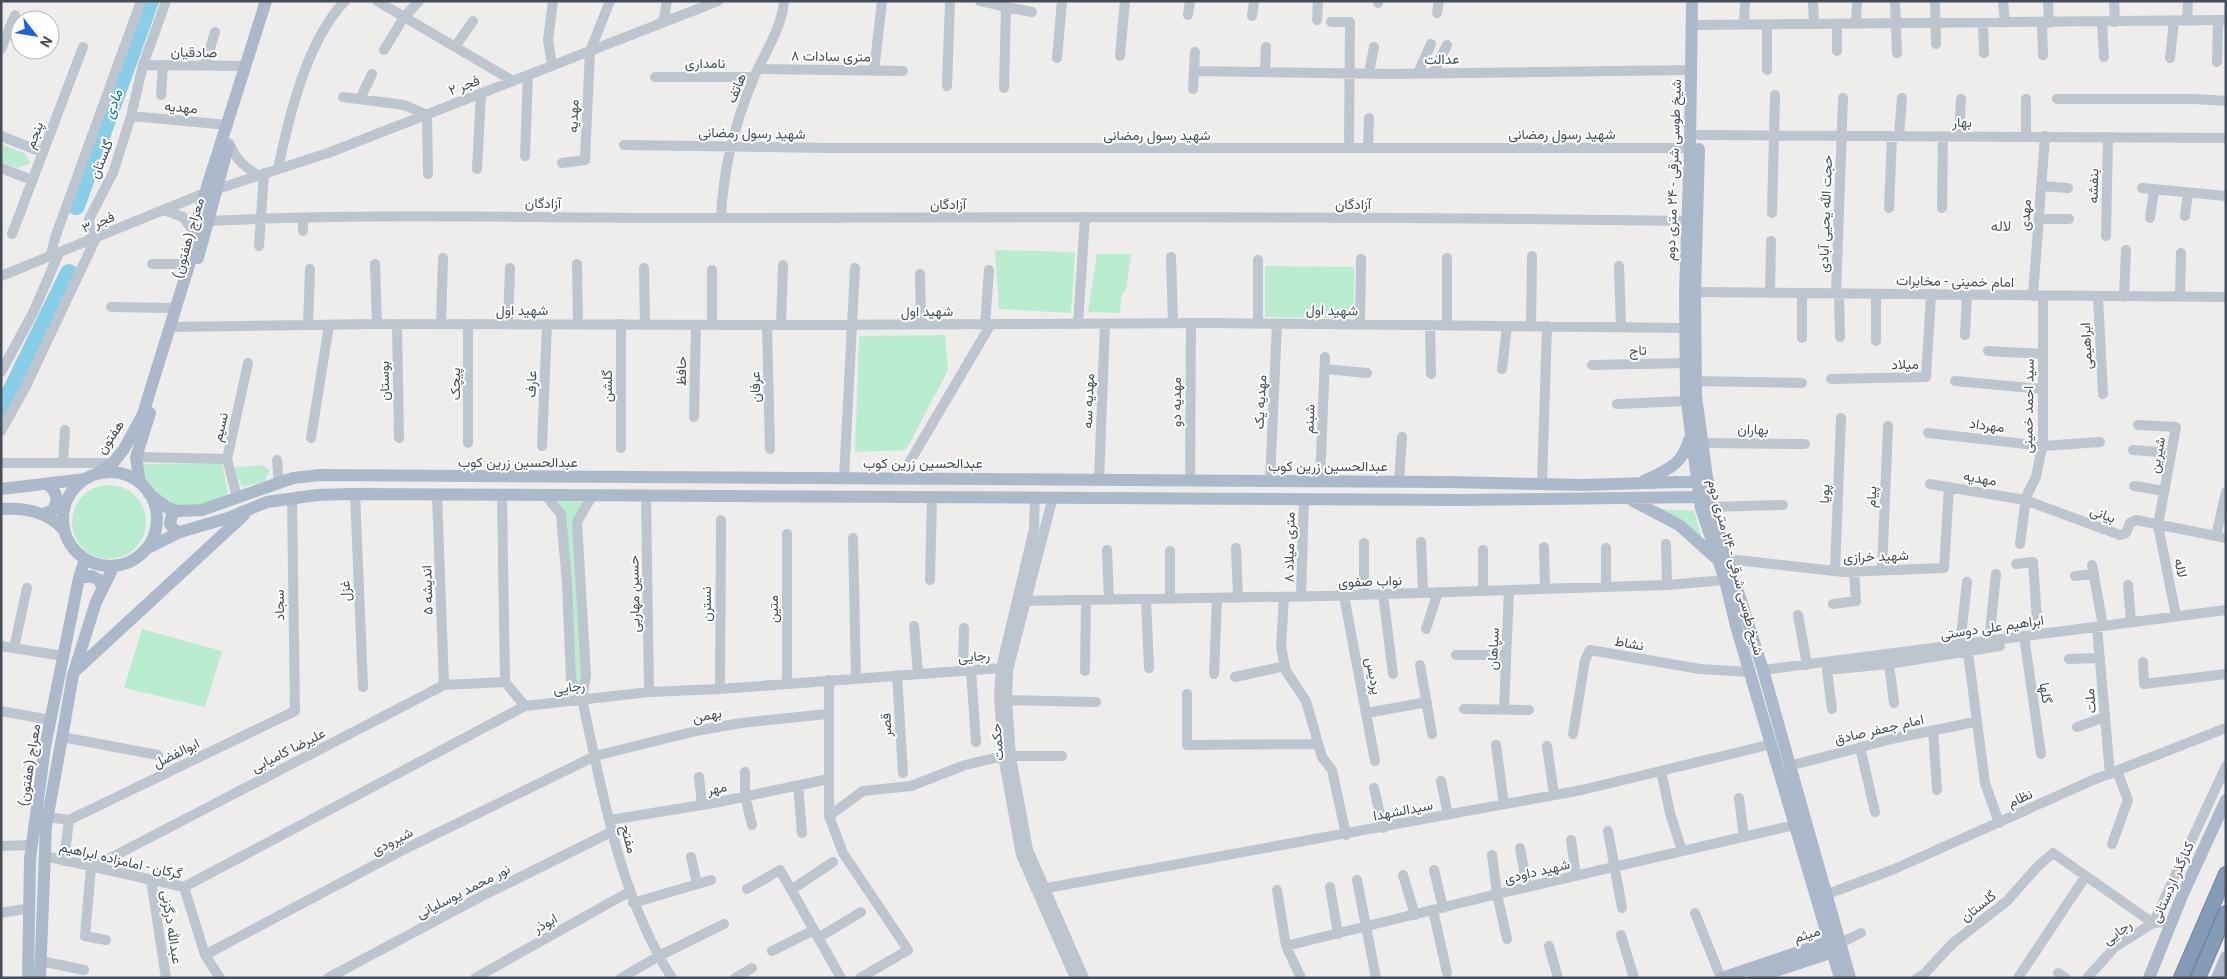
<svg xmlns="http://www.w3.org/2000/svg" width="2227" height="979" font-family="Roboto,Vazirmatn,sans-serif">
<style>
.green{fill:#baecd0}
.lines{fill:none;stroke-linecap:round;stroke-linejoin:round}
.river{stroke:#88cee8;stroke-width:18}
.highway-casing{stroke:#7086a5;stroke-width:16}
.minor{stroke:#bdc5ce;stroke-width:10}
.major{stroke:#acb9ca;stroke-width:12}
.highway{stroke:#849bba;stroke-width:14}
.labels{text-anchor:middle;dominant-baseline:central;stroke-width:4;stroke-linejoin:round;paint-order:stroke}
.street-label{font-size:14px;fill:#454e58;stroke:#fff}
.water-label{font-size:15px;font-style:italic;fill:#1079a0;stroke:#fff}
.neighbourhood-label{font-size:15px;fill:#595c60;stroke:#fff}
</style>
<rect width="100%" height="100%" fill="#efecec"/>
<path class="green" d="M1 144 24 153 31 163 18 168 1 162Z
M995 250 1075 252 1071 313 999 309Z
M1097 254H1131L1126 289 1121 297 1120 313 1088 312Z
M1265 266 1354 267V318L1265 317Z
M945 335 948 370 906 450 855 452 859 336Z
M222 463 228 493C187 517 184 514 147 487L143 464Z
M261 465 270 470 265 481 243 487 236 476 235 467Z
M72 522a37 37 0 1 1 74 0a37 37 0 1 1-74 0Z
M557 500 583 502 574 520 583 677 581 689 574 680 565 515Z
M1660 509 1694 511 1702 538Z
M142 629 222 651 205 707 124 688Z"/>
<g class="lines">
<path class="river" d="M76 206 150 1
M1 412 69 273"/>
<g class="highway-casing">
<path id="highway" d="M2181 978 2226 874
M2198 978 2226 913"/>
</g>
<path class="minor" d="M377 1 513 81
M980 1 1006 7 1004 88
M1813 1 1814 24
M1895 1 1897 53
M1935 1 1936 44
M2003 1 2005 23
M2048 1 2049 23
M2114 1 2115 22
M1378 3V1
M1006 7 1032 12
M1437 13 1439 1
M1188 15 1190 1
M1252 16 1254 1
M1317 20 1318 1
M2187 21 2188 1
M1331 22H1350L1349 148
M2102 22 2104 57
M663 23 667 1
M2042 23 2043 55
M1744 24 1745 1
M1837 24V51
M1856 24 1857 1
M1983 24 1984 53
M1692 25 2226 20
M455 47 473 21
M1 49 15 15
M384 50 404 17 419 1
M1120 56 1125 1
M1057 58 1062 1
M2170 58 2174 21
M2217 62 2218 21
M143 65 245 66
M205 65 215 32
M552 65 548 40 553 1
M759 69 903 71
M1767 70V24
M874 71 882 1
M1194 71 1391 74 1691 70
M1265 72 1266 47
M1369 73 1374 47
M1418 73 1431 44
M1433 73 1447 45
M655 77H754
M947 86 950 1
M1193 89 1195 52
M161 95 163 65
M343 97 404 105 427 115 428 174
M360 99 372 74
M2057 99H2194L2226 101
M131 116 228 125
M1699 135 2226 138
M1 136 42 152
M1899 136 1902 98
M1959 136 1961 99
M2026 136V99
M229 143C236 160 243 165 257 175
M624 145 833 148H1690
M1368 148 1369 118
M525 156 528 75
M562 163 585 160 590 51 610 1
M1 168 32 180
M278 169C289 116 307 40 345 1
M477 169 481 93
M2041 186 2068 188
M2142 188 2226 196
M1889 208 1892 136
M1942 208 1943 136
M164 210 183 217 195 233
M1772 213 1775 95
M2185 216 2188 193
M721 218C723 169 734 125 753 80 763 55 782 29 784 1
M2150 218 2154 190
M2039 219H2069
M209 221C382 212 555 219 729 218 1048 217 1367 216 1686 221
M303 231V218
M12 234 83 47
M2106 236 2108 137
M91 240 89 219 113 173 131 116 143 65 166 1
M259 246 264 173
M50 257 56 235 141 1
M1171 257 1173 323
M1447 258V325
M1258 260V323
M152 264H189
M375 264 377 324
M577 264 578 324
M1619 266 1621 327
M644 268 645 325
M920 274 921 324
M1 276 205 193 328 153 718 1
M1688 292 2226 297
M1770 293 1771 241
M1802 293V338
M1836 294 1843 98
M1839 294 1840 337
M1876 294V341
M2033 296 2045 136
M2098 297 2103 394
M2124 297 2126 250
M2180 297 2181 253
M111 307 175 308
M397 324 399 438
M441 324 443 258
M508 324 510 268
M985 324 989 270
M1078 324 1085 217
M308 325 310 269
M712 325V270
M767 325 770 449
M781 325 783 265
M1360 325 1361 259
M1430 325 1431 374
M1531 326 1532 256
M169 327 377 324 797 325 1213 323 1684 328
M1965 335 1967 295
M1988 351 2043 354
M1592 365 1685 363
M1325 369 1367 373
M1502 369 1507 326
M1 372 33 313 59 253
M1831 379 1926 377 1931 295
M1695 381 1802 383
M1955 381 2043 389
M1617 404 1686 401
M694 417 696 325
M2138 425 2176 427 2158 525 2176 616
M1 431 26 386 96 238
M1928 433 2043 446 2100 442
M311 438 329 325
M468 443V324
M1701 443 1805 444
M542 446 547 324
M621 448V324
M2133 450 2171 453
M136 457 227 459
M277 460 279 483
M1 463H113
M63 463 65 430
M844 478 855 268
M907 478 909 463 991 324
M1099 480 1105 324
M1190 481 1191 323
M1270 481 1277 324
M1320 481 1325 357
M1399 481 1402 437
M1542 484 1547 326
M1930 484 2025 500 2120 535 2126 533 2130 523 2136 520 2226 538
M2134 486 2164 491
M355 493 363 687
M437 495 444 685
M502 495 505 682 525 706
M546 496 561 514 567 583 571 680 582 699 586 675 577 522 592 496
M646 496 649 692
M237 497 227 459 248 363
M1035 497 1034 529 1001 668 999 696 1003 756 1021 855 1075 978
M1053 497 1008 670 1007 700 1011 757 1028 850 1084 978
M1711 507 1783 505
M2216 536 2226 492
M853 538 856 678
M1421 542 1423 593
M1666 544 1667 585
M2020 544 2026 497 2036 477 2043 442V296
M1544 547 1545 589
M1236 548 1238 598
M1606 548V587
M1107 550 1109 600
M1728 559 1843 572 1944 568 1949 487
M2016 564 2033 562 2038 634
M2092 565 2103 626
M1882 570 1888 426
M1835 571 1841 418
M2075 576 2094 574
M930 580 932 496
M2128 585 2131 622
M1483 591V550
M1383 594 1393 674
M1364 595V543
M1344 596 1375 761
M1284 597 1281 647 1286 671 1306 701 1322 757 1332 770 1346 835
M1301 597 1304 498
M1146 599 1149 668
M1170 599V551
M1017 601 1326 596 1667 585 1725 580
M1833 604 1856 601 1854 571
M1798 615 1807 665
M914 626 918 674
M2097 627 2110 774
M1426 629 1438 592
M2024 636 2041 754
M1989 641 1996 574
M1960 645 1967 582
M1967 645 1985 783 1999 823
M1 646 63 656
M14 648 27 588
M1456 655H1506
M2069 659 2100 658
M2143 662 2144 684 2226 674
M1889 664 1894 703
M1420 665 1432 734
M963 670 964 628
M971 670 976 742
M1763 670 2226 610
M1085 671 1086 600
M1214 674 1217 598
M897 675 903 773
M1235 677 1285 666
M829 680V816L843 853 908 950 860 978
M787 683V534
M720 689 721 520
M1187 694V745L1317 744
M582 699C603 794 619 895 672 978
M1000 700 1096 702
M1464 709 1529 710
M1504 709 1509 590
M1832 709 1827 670 1889 664 2000 646
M1 711 51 720
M1367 713 1427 702
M2077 727 2105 717
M1933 730 1937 790
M1573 734 1585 660 1590 650 1700 669 1750 672
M62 737 158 755
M1496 745 1504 804
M1547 746 1554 795
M1860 747 1875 812
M1789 766 1896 738 1975 722
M1661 771 1670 813 1682 851
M745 772V796L752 825
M699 777 702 805
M1441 781 1448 815
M798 785 802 833
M1374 788 1383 828
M1739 798 1744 837
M829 816 863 791 911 786 965 765 1003 756H1062
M48 817 69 820
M69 820 295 711 292 498
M610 820 714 803 829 779
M1608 831 1622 908
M1571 840 1576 876
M2112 844 2128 800 2117 771
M1 846 32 845
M1520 848 1527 887
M1492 855 1497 894 1507 939
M45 856 184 887 205 955 220 978
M691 857 697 884
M64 861 69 820
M1434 870 1443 908
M1403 875 1415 915
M151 880 166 978
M1357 880 1376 978
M184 887 525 706 649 692 720 689 1001 668
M1330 887 1338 934
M747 889 780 870 841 978
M791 890 833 862
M1036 890 1582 790 1772 744
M1277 890 1286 946 1301 978
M1825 895 1892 870 2093 780 2226 728
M633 903 711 880
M1433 910 1447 973
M1 913 30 908
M1695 913 1721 978
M1621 935 1634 978
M818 938 861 912
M106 940 85 936 91 868 444 685 505 682
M1840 943 1861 933
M1286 946 1497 894 1795 825
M1549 946 1558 978
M772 951 814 930
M205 955 399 852 595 756 696 731 741 723 827 714
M41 961 84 970
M2058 973 2066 978
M328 978 482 896 613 831
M475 978 629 892
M621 978 659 956 724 924
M735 978 752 968
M1917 978 1924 974 1953 943 2007 901 2038 866 2053 853 2153 923 2226 766
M2018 978 2085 877
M2087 978 2115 947 2153 923 2171 922"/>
<path class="major" d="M1692 1 1690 148 1685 292 1686 396 1701 508 1725 580 1736 626 1840 978
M1699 149 1695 292 1696 396 1711 507 1763 670 1850 978
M198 258 228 147
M63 519a47 47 0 1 1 94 0a47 47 0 1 1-94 0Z
M98 473 113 463 124 449 143 414 193 252 199 213 211 174 266 1
M1644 481C1667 470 1682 465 1689 440
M140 483 136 457 150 413
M1 489 85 479
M149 494 168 508 178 511 202 510 293 478 320 475 1448 482 1584 485 1708 481
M1633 501 1679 525 1717 559
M1 509C26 508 47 511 64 530
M178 511 172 514 170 524 174 530 180 532
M43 514 53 510C59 499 57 492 47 484
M146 549 180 532 228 518 267 502 317 495 351 494 1458 500 1700 497 1709 495
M79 578 92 576 99 580 102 587
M75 671 244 515
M28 978 30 859 45 747 79 578 85 559
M40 978 46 826 63 732 73 675 96 602 114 566
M1722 978 1828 942 1836 943
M1754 978 1833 952 1837 947
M2149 978 2182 896 2226 800
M2217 978 2226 957"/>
<use href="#highway" class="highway"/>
</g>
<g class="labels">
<g class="street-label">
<text transform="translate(194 52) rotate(1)">صادقیان</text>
<text transform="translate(831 56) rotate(1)">۸ متری سادات</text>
<text transform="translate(1442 59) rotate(-1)">عدالت</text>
<text x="705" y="63">نامداری</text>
<text transform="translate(464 85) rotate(-21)">فجر ۲</text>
<text transform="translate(736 88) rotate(-68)">هاتف</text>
<text transform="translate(181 107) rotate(5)">مهدیه</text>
<text transform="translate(573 116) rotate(-88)">مهدیه</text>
<text x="1962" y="122">بهار</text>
<text transform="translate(752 133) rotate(1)">شهید رسول رمضانی</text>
<text x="1562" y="134">شهید رسول رمضانی</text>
<text transform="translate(34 135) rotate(-69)">پنجم</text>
<text x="1157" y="135">شهید رسول رمضانی</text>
<text transform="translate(101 159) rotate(-68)">گلستان</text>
<text transform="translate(1673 170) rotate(-88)">شیخ طوسی شرقی - ۲۴ متری دوم</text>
<text transform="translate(2093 186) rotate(-89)">بنفشه</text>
<text transform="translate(543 203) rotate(1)">آزادگان</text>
<text x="948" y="204">آزادگان</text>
<text x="1353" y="204">آزادگان</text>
<text transform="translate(1825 214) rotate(-88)">حجت الله یحیی آبادی</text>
<text transform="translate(2025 215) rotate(-86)">مهدی</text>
<text transform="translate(98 222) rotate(-23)">فجر ۳</text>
<text transform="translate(188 238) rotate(-74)">معراج (هفتون)</text>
<text transform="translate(1955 281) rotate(1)">امام خمینی - مخابرات</text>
<text x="522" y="310">شهید اول</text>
<text transform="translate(1332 310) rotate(1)">شهید اول</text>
<text x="927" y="311">شهید اول</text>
<text transform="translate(2086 346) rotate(-93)">ابراهیمی</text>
<text transform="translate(1638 350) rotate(-1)">تاج</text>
<text transform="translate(1905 364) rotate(-1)">میلاد</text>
<text transform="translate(681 371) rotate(-89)">حافظ</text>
<text transform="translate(384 381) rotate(-91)">بوستان</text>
<text transform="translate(455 384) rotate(-90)">پیچک</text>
<text transform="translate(531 384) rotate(-88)">عارف</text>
<text transform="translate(607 386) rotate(-90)">گلشن</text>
<text transform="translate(755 387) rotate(-91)">عرفان</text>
<text transform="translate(1088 401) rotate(-88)">مهدیه سه</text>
<text transform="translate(1176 402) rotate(-90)">مهدیه دو</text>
<text transform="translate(1260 402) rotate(-87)">مهدیه یک</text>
<text transform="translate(2028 406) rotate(-89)">سید احمد خمینی</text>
<text transform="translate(1309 419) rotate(-88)">شبنم</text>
<text transform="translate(1987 425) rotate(7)">مهرداد</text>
<text transform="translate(220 427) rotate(-77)">نسیم</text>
<text transform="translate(1753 429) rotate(1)">بهاران</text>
<text transform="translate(110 437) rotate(-56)">هفتون</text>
<text transform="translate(2157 455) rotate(-79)">شیرین</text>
<text x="518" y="462">عبدالحسین زرین کوب</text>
<text x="923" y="463">عبدالحسین زرین کوب</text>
<text x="1328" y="466">عبدالحسین زرین کوب</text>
<text transform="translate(1980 478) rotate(9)">مهدیه</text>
<text transform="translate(1824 494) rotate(-88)">پویا</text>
<text transform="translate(1871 497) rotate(-88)">پیام</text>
<text transform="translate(2103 514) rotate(20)">بیانی</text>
<text transform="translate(1289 547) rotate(-89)">۸ متری میلاد</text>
<text transform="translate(1876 556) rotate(-2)">شهید خرازی</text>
<text transform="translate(1736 567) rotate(75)">شیخ طوسی شرقی - ۲۴ متری دوم</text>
<text transform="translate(2181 568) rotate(79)">لاله</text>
<text transform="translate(1370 581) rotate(-2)">نواب صفوی</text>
<text transform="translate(427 590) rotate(-92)">اندیشه ۵</text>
<text transform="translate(345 591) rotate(-93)">غزل</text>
<text transform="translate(634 594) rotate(-91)">حسین مهاربی</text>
<text transform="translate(706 604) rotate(-90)">نسترن</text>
<text transform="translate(279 605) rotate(-91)">سجاد</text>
<text transform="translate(773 609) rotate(-90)">متین</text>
<text transform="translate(1992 627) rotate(-8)">ابراهیم علی دوستی</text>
<text transform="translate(1629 643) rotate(10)">نشاط</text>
<text transform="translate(1493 649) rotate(-87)">سپاهان</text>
<text transform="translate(974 656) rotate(-4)">رجایی</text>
<text transform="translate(1374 676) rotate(79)">پردیس</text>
<text transform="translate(569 687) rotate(-7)">رجایی</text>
<text transform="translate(2046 693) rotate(82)">گلها</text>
<text transform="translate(2090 701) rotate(-95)">ملت</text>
<text transform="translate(707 715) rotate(-11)">بهمن</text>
<text transform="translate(886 725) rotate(-93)">قصر</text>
<text transform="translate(1879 729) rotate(-13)">امام جعفر صادق</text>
<text transform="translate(997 742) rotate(-95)">حکمت</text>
<text transform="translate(288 750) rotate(-27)">علیرضا کامیابی</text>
<text transform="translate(176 753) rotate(-26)">ابوالفضل</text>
<text transform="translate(29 765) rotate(-81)">معراج (هفتون)</text>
<text transform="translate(717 788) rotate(-11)">مهر</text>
<text transform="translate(2020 798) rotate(-24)">نظام</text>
<text transform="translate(1403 810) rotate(-11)">سیدالشهدا</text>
<text transform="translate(629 839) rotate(75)">مفتح</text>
<text transform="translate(392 841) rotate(-27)">شیرودی</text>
<text transform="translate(121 860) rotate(13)">گرکان - امامزاده ابراهیم</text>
<text transform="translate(1537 871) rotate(-13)">شهید داودی</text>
<text transform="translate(2172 882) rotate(-66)">کنارگذر اردستانی</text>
<text transform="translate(463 891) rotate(-27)">نور محمد یوسلیانی</text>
<text transform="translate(1978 906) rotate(-38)">گلستان</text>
<text transform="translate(545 923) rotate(-29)">ابوذر</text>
<text transform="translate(172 927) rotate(81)">عبدالله درگزنی</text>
<text transform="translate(2117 932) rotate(-36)">رجایی</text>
<text transform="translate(1807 934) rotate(-17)">میثم</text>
</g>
<g class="water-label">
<text transform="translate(113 104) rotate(-70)">مادی</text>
</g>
<g class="neighbourhood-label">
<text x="2001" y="226">لاله</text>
</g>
</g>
<rect width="2227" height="979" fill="none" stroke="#454e58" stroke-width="5"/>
<g transform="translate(35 35) rotate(121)"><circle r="24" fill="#ffffff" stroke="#b5b8bc"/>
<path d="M0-4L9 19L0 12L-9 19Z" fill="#1e63d6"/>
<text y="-8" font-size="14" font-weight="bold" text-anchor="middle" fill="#454e58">N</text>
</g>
</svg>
